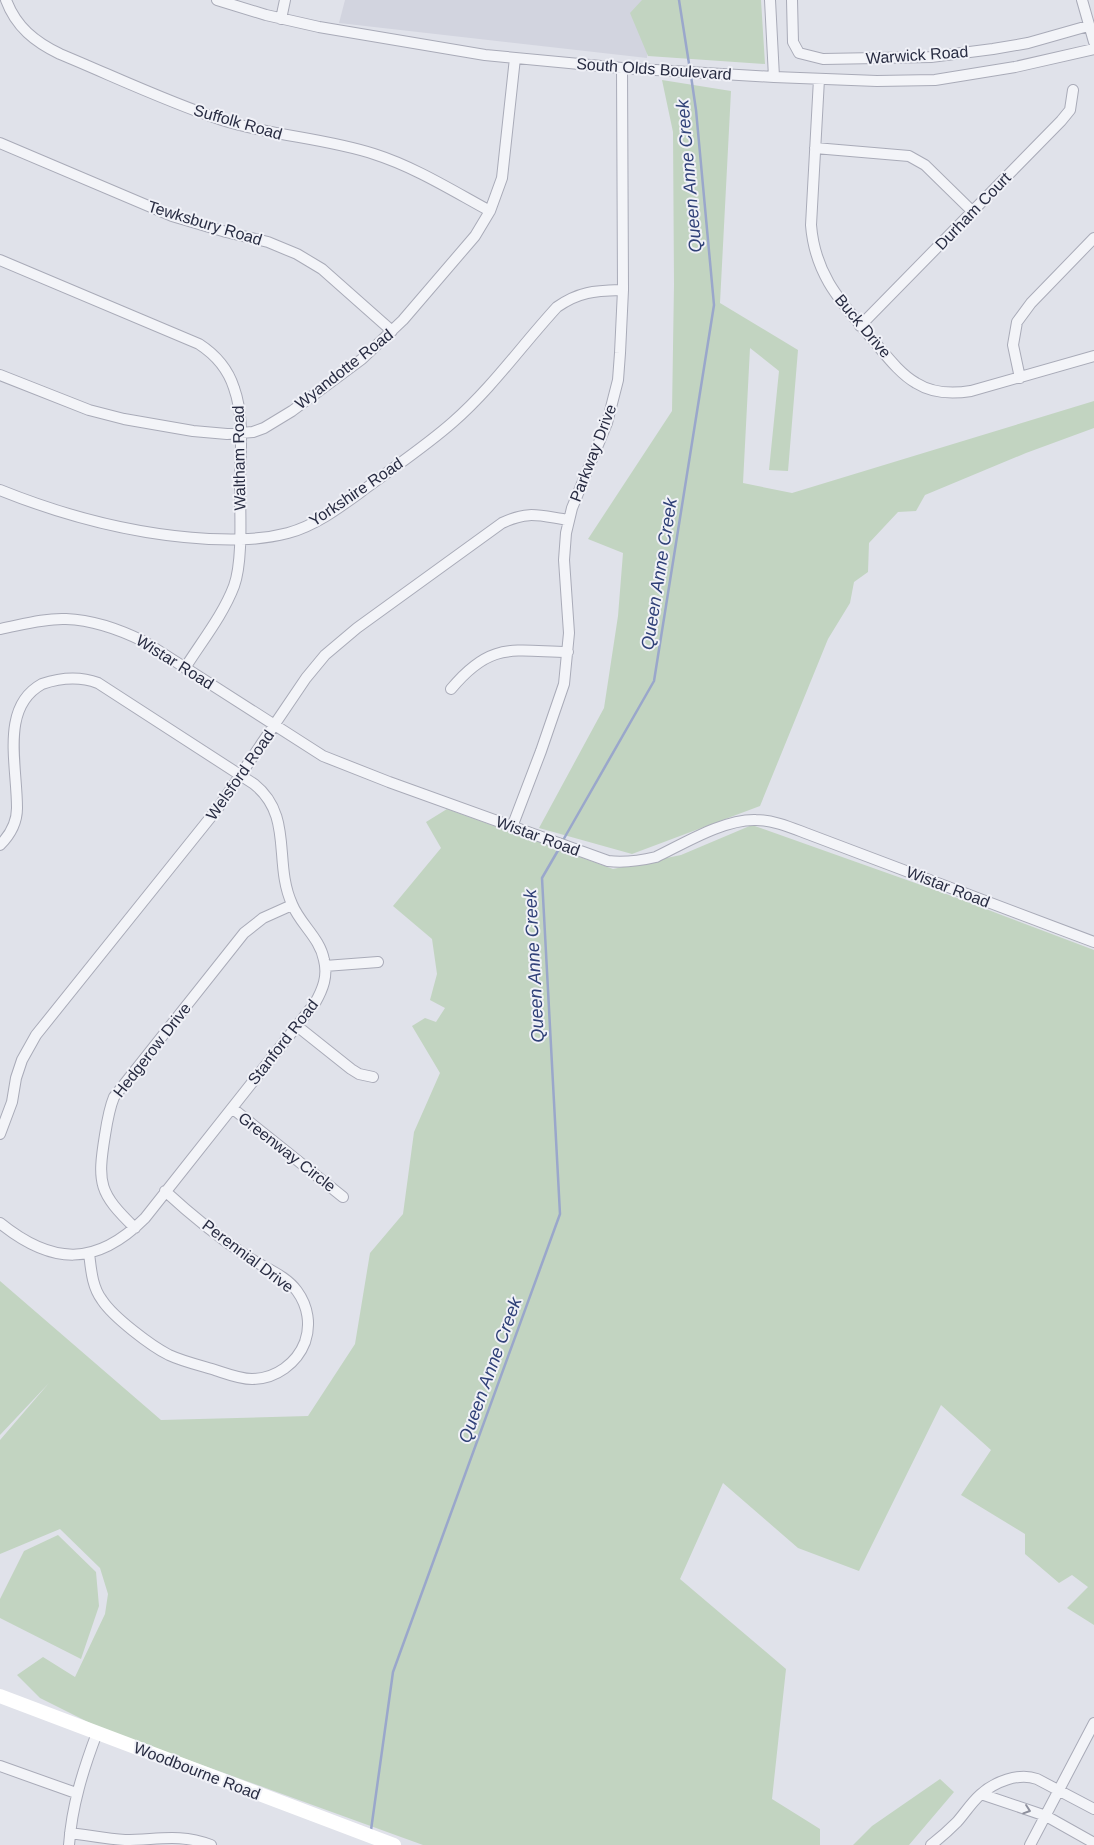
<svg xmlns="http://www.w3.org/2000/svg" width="1094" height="1845" font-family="Arial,sans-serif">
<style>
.built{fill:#d2d4df}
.green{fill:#c2d4c1}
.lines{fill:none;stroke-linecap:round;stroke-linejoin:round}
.stream{stroke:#9aa7cb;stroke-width:2.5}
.minor-casing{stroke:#a9abb8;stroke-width:12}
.minor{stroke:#f3f4f8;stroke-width:10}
.secondary{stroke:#fff;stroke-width:14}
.oneway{stroke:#8e909d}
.labels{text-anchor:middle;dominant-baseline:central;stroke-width:4;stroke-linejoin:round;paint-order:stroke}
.street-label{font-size:16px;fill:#282c42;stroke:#f0f1f7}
.water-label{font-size:18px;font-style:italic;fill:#304178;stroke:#f0f1f7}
</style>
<rect width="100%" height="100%" fill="#e0e2ea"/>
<path class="built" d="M345 0H649L647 58 339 23Z"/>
<path class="green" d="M642 0H761L765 64 648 56 630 13Z
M662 80 731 91 720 303 798 350 788 471 769 470 779 371 750 348 743 483 792 493 1094 401V428L1026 453 925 495 916 511 898 512 869 543 868 572 854 582 850 603 828 639 760 806 632 854 539 828 604 708 618 616 623 553 588 539 672 411 674 284 673 132Z
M447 809 613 869 681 855 752 825 949 895 1094 950V1625L1067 1608 1088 1587 1072 1575 1059 1583 1025 1554V1534L961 1495 991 1450 941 1405 859 1571 798 1548 723 1483 680 1579 786 1669 772 1799 820 1829V1845H423L100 1728 40 1698 17 1675 43 1657 75 1677 105 1614 108 1594 100 1568 60 1529 0 1554V1440L49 1383 0 1435V1281L161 1420 308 1416 355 1344 370 1253 403 1214 414 1132 440 1073 412 1026 425 1018 436 1022 445 1008 430 1000 437 974 432 939 393 906 441 848 426 822Z
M58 1535 96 1572 99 1606 81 1659 0 1618V1599L24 1551Z
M940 1779 954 1792 909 1845H853L872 1826Z"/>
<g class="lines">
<path class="stream" d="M679 0 690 70
M562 842 654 681 714 305 696 110 691 76
M371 1830 393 1672 560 1214 542 878 560 847"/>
<g class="minor-casing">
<path id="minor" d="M6 0C16 27 35 42 60 54 113 76 167 102 222 120 272 136 325 138 374 154 415 167 453 191 490 211
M217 0 266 15 319 27 485 55 622 68 774 77 877 81 935 80 1015 67 1094 49
M770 0 774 77
M792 0 793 42 799 53 823 59 931 57 993 49 1028 43 1088 26
M1082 0 1094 42
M281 19 285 0
M819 79 811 225C815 276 842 303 873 340 886 355 899 373 916 383 932 393 953 394 971 391L1094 356
M0 143 172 216 226 232 268 242 297 254 322 269 392 331
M815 148 909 156 925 165 973 212
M0 260 199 344C216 355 228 369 234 388 245 419 240 454 240 487 240 513 243 561 234 586 223 615 202 641 185 668
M860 326 1061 121 1070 110 1073 90
M0 375 89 410 124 419 193 431 227 434 253 432 264 428 292 411 362 359 403 320 475 236 490 211 502 178 515 58
M1020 378 1013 345 1017 322 1031 303 1094 238
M0 490C67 517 137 535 209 539 236 540 261 540 288 533 318 525 344 504 369 486 397 465 427 445 453 422 492 388 522 345 557 307 580 291 595 291 623 290
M0 629C21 625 44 618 66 619 94 620 121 630 145 642L323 756 389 782 608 861C625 863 639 861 656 857 685 843 724 819 756 820 774 820 792 828 808 834L1094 942
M451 689C491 641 512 651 568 652
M512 827 541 751 564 684 569 633 564 560 566 533 572 508 607 423 618 380 620 353 623 290 622 68
M0 845C10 835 17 822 17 808 17 764 0 707 42 684 60 678 79 676 98 683L254 784C294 816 273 862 292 904 300 924 320 938 324 960 328 976 323 989 315 1003L145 1218C96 1267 52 1265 0 1223
M325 966 378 962
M297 1026 351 1069 359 1074 373 1077
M232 1108 343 1197
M0 1134 12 1102 16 1078 22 1060 36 1035 218 808 306 678 325 655 357 628 502 523C529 510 540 516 569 520
M135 1228C99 1193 97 1184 105 1135 107 1122 109 1109 114 1097L244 933 263 918 292 905
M89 1253C91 1269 92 1287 102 1300 113 1317 151 1346 169 1355 182 1361 198 1365 212 1369 225 1373 239 1379 252 1379 276 1379 297 1363 305 1342 311 1325 308 1306 297 1291 285 1274 261 1267 245 1255 217 1236 190 1214 165 1191
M0 1766 76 1793
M981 1794 1046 1816 1094 1843
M70 1833C88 1835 107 1839 125 1840 157 1840 179 1833 211 1845
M69 1845C72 1805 83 1770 97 1733
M931 1845C940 1838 949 1830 957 1822 965 1813 971 1803 980 1795 994 1782 1019 1772 1037 1779L1094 1809
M1030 1845 1094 1723"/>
</g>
<use href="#minor" class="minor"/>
<path class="secondary" d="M0 1696 394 1845"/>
</g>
<defs><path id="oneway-chevron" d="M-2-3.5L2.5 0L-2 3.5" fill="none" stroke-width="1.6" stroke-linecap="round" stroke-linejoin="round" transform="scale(1.25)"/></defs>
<use class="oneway" href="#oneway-chevron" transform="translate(1027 1810) rotate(19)"/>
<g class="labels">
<g class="street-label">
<text transform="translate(917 55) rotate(-4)">Warwick Road</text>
<text transform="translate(654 69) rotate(4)">South Olds Boulevard</text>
<text transform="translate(238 122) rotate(16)">Suffolk Road</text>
<text transform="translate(973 211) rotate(-46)">Durham Court</text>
<text transform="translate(205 223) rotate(17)">Tewksbury Road</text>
<text transform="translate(863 326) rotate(50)">Buck Drive</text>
<text transform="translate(344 369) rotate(-38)">Wyandotte Road</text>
<text transform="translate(593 453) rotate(-69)">Parkway Drive</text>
<text transform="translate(239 458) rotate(-91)">Waltham Road</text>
<text transform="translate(356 492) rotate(-34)">Yorkshire Road</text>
<text transform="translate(175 662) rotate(32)">Wistar Road</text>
<text transform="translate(240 775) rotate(-55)">Welsford Road</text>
<text transform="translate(538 836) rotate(20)">Wistar Road</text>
<text transform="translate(948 887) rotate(21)">Wistar Road</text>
<text transform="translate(283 1042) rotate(-52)">Stanford Road</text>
<text transform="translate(152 1050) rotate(-52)">Hedgerow Drive</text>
<text transform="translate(287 1152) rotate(38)">Greenway Circle</text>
<text transform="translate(248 1256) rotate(37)">Perennial Drive</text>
<text transform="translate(197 1771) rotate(21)">Woodbourne Road</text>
</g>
<g class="water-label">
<text transform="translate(689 176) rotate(-95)">Queen Anne Creek</text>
<text transform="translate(659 574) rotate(-81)">Queen Anne Creek</text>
<text transform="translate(534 966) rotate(-93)">Queen Anne Creek</text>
<text transform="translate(490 1370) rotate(-70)">Queen Anne Creek</text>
</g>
</g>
</svg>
